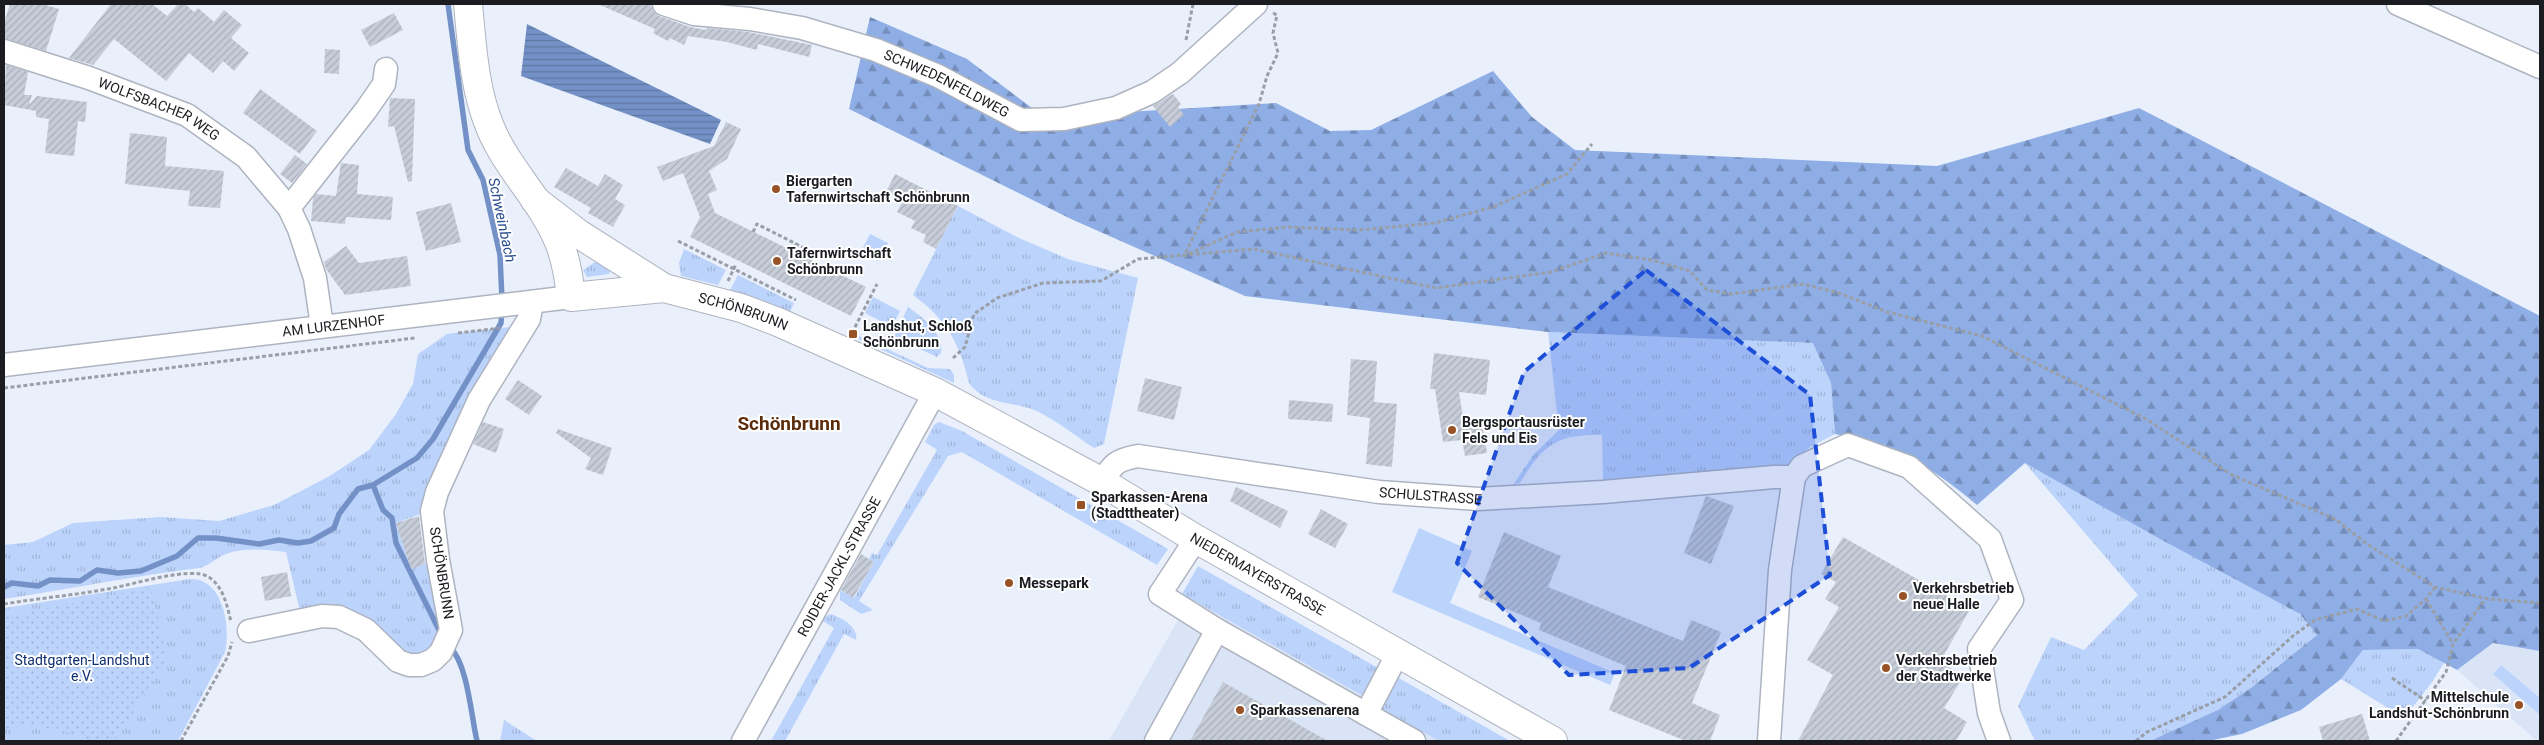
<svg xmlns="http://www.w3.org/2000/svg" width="2544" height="745" font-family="Roboto,sans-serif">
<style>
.built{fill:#dae4f7}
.grass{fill:url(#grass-tufts)}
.forest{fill:url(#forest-firs)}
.garden{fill:url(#garden-dots)}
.pitch{fill:#bcd3fc}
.water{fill:url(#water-rules)}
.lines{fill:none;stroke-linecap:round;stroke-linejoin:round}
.stream{stroke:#7491c7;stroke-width:5.5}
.building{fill:url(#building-hatch)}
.minor-casing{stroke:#aeb4bf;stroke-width:25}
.major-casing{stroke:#aeb4bf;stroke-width:30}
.path{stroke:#999ea7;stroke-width:3;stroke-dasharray:4 2.5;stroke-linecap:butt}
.minor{stroke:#fff;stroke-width:22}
.major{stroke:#fff;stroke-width:28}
.marked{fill:#1d4ed8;fill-opacity:0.2;stroke:#1d4ed8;stroke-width:4;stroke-dasharray:10 6;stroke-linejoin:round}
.poi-dot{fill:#975325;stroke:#fff;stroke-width:2}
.labels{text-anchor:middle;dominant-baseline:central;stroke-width:4;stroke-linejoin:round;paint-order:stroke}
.street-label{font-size:14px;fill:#1a1c20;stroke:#fff}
.poi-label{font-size:14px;font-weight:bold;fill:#1a1c20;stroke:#fff;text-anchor:start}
.park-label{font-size:14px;fill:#0e2f6f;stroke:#fff}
.water-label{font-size:15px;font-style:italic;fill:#2c4f92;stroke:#fff}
.district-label{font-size:19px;font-weight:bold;fill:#5b2d0c;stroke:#fff}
</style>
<defs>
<pattern id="grass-tufts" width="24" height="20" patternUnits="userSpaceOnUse" patternTransform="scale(1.25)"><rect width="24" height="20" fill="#bcd3fc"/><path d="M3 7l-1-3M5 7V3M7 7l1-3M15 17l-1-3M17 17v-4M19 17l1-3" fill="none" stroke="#a1b5d8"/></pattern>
<pattern id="forest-firs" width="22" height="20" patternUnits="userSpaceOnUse" patternTransform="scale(1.25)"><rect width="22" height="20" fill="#8faee6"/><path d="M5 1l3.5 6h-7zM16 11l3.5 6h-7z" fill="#748dba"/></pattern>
<pattern id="garden-dots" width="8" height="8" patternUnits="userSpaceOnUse" patternTransform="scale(1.25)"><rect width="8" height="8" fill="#bcd3fc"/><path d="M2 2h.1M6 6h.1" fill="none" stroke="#a1b5d8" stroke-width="1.8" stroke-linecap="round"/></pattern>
<pattern id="water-rules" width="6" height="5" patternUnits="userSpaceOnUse" patternTransform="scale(1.25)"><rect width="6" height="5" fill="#7491c7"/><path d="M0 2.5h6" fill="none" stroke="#5e76a1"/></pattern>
<pattern id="building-hatch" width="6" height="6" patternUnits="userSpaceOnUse" patternTransform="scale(1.25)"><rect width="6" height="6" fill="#c6cdd8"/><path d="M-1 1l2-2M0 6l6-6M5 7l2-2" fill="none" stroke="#aaafb9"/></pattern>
</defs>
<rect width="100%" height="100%" fill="#e9f0fc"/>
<path class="built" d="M1197 587 1466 741H1109Z
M2493 643 2540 651V741H2537L2457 670Z"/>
<path class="grass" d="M958 206 1019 238 1068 259 1138 278 1104 444 1094 448C1076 436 1058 422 1039 412 1016 401 985 406 969 383 959 342 947 320 913 295Z
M870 234 888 243 878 261 861 252Z
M684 249 726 270 718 285 681 276 679 263Z
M601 258 611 268 609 274 587 277 583 270Z
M738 275 794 303 790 312 730 290Z
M873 297 900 311 892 327 865 313Z
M908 307C921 316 945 334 941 353L937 357 894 337Z
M529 319 426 512 396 523 411 568 438 560 451 630 421 665 366 630 302 620 286 552C265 550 245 547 226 554 217 557 208 567 199 568 134 576 69 589 4 599V545L33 542 73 523 161 517 219 521 274 505 328 477 369 450 396 414 413 384 418 354 447 334 510 327Z
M1548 332 1814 343 1831 383 1835 434 1810 447 1789 465 1603 481 1602 435C1556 434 1543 445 1520 483L1513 485 1534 454 1559 430Z
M855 334 928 368 950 369 954 375V383L854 337Z
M939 422 962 431 1168 549 1157 565 962 452 948 456 859 601 873 610 861 614 840 600V590L854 598 874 562 869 559 872 553 877 555 937 450 925 442 934 425Z
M2025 463 2300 614 2317 635 2253 686 2217 711 2150 741H2035L2018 706 2051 637 2084 650 2138 595Z
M1198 566 1380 669 1365 697 1182 594Z
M190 579C223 578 231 626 225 652L178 741H4V608Z
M830 614C841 617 859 627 856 640L844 634 785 741H771L834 628 821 620Z
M2418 649 2444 663 2430 685 2404 718 2341 679 2363 650Z
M1397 677 1510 741H1439L1380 708Z
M504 720 537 741H500Z"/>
<path class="forest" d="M870 17 967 59 1044 117 1276 103 1330 131 1371 130 1493 71 1532 117 1575 150 1937 166 2139 108 2540 316V651L2493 643 2457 670 2418 649 2363 650 2341 679 2301 710 2242 734 2208 741H2150L2218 710 2252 687 2317 635 2300 614 2162 540 2025 463 1977 505C1952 484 1915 456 1883 446 1868 441 1851 438 1835 434L1831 383 1813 343 1548 332 1245 296 1071 219 849 109Z"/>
<path class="garden" d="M151 587 167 660 115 741H92L63 731 32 725 4 729V617Z"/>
<path class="pitch" d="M1419 528 1472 551 1450 603 1615 673 1610 685 1392 592Z
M2501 665 2540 698V715L2493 674Z"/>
<path class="water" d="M527 24 721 120 710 144 521 76Z"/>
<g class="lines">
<path class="stream" d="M448 4 468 150 483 180 500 255 502 300
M373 485 383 510 392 518 396 543 442 636
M4 587 12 583 38 586 50 580 80 581 97 570 118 573 141 571 177 556 198 538H216L259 544 279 540 298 543 311 541 334 528 339 514 358 489 373 485 417 458 433 439 501 323 502 309
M450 647C468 665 471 716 477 741"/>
</g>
<path class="building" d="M10 4H42L59 9 46 51 4 38V23Z
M111 4H152L167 16 178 4H185L194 12 198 8 214 22 224 10 242 25 231 38 249 53 234 71 223 61 213 73 189 53 166 81 114 39 93 65 69 58Z
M598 4H650L654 12 659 16 690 27 706 30 707 28 748 32 812 45 809 57 758 44 757 50 727 42 688 36 684 45 670 38 668 41 653 33 655 29Z
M394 13 403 30 370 47 361 30Z
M325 49 340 50 339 74 324 73Z
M6 65 28 72 24 95H32L29 105 37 96 87 102 85 122 78 121 74 156 45 153 49 119 36 117V111L4 105Z
M260 89 317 131 300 154 243 113Z
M1173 94 1181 104 1178 107 1184 115 1170 127 1153 106Z
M390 98 415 99 412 181 408 182 394 126 388 127Z
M726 122 741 129 727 159 709 171 717 190 708 194 715 213 866 287 851 316 690 237 700 217 683 173 663 181 657 167 714 146Z
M130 133 167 137 165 166 224 171 220 208 188 206 190 191 125 184Z
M295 155 307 164 292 183 280 174Z
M341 163 359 165 357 194 393 197 391 220 346 217 345 224 311 221 313 198 316 194 336 196Z
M566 168 598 186 605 174 623 185 615 199 625 205 613 227 588 213 591 208 554 187Z
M895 174 958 206 936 249 923 242 926 235 911 228 915 221 897 212 903 200 886 192Z
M451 203 461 242 426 251 416 212Z
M346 246 359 263 407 256 411 286 345 295 326 269 324 262Z
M1434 353 1490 360 1486 395 1459 392 1464 424 1482 422 1487 453 1465 456 1462 440 1443 442 1435 389H1430Z
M1351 359 1377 361 1374 402 1397 404 1392 467 1366 464 1370 418 1347 415Z
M1145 378 1182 387 1174 420 1137 411Z
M518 380 542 396 529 415 505 399Z
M1289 400 1333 404 1332 422 1288 419Z
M483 422 504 429 496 453 473 444Z
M558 429 612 448 603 475 585 469 591 458 556 433Z
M1236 487 1288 511 1280 528 1230 501Z
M1706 496 1734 506 1711 564 1684 553Z
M1321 509 1348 524 1335 548 1308 534Z
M419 516 425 564 411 569 396 523Z
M1504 532 1561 556 1548 587 1683 641 1691 620 1721 632 1692 703 1720 715 1710 741H1686L1609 710 1626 666 1539 630 1541 623 1478 597Z
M1843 537 1970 609 1940 662 1964 676 1944 708 1967 722 1956 741H1798L1833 675 1807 660 1839 607 1825 599 1836 582 1821 574Z
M861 554 874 562 853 598 841 590Z
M287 572 291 596 265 601 261 577Z
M1223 682 1328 741H1190Z
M2362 714 2370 741H2323L2319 727Z"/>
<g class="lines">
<g class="minor-casing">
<g id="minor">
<path id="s1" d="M664 4 694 14 750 19 802 28 876 50 938 76 1021 120 1064 119 1116 108 1152 92 1180 73 1256 4"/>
<path d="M2398 4 2540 67"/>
<path id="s2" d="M4 51 89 78 187 115 246 157 289 208 299 229 315 278 322 326"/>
<path d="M289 208 366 110 384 84 386 69"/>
<path id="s3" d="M4 365 571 297"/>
<path id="s4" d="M1102 482C1113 463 1117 460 1138 456L1379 492 1478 499 1603 492 1774 477H1794"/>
<path d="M1217 630 1414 741"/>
<path d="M249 631 322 616 339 617 366 630 398 661 409 665H421L433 660 441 652 451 630 438 560 432 511 437 492 479 400 529 319 532 302"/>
<path d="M1366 714 1398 653"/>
<path id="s5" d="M743 741 935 392"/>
<path d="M1156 741 1217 630 1160 594 1196 539"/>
<path d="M1769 741 1780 570 1794 477 1802 466 1848 445 1909 467 1990 539 2012 600 1979 649 1989 713 1999 741"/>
</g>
</g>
<g class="major-casing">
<g id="major">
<path d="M468 4C472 45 474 88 490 127 507 169 542 200 559 242 566 259 569 278 571 297L664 288"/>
<path id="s6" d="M535 200 579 234 664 288 741 308 778 322 935 392 1102 482 1196 539 1553 741"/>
</g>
</g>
<path class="path" d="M1273 13 1277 15 1273 33 1278 53 1267 76 1259 104 1184 256 1237 232 1289 227 1359 230 1435 223 1493 207 1567 174 1592 144
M1186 40 1193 4
M753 232 757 224 810 251
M678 241 796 300
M792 251 796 244
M728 281 736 264
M458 333 500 328
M852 333 877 284
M953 358 965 347 974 314 997 298 1043 283 1101 281 1138 259 1254 249 1436 288 1551 272 1606 253 1652 260 1690 271 1707 290 1732 294 1803 284 1839 293 1887 312 1982 336 2146 419 2232 475 2335 519 2367 544 2435 587 2489 599 2540 603
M4 388 415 338
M2426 599 2453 644
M4 604C40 598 77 595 113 588 134 584 189 567 207 576 223 585 227 605 231 622
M2392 678 2426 701
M181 741 228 656 232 642
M2136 741 2147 732 2225 697 2294 635 2315 620 2357 609 2384 621 2406 616 2426 599 2435 587
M2396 741 2446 672 2453 644 2486 598"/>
<use href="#minor" class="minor"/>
<use href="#major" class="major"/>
</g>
<path class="marked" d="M1646 270 1810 395 1830 575 1689 668 1569 675 1457 563 1524 372Z"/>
<g class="poi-dot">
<circle cx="776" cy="189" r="5"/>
<circle cx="777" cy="261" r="5"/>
<rect x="848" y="329" width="10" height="10" rx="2.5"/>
<circle cx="1452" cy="430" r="5"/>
<rect x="1076" y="500" width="10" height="10" rx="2.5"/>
<circle cx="1009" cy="583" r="5"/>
<circle cx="1903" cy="596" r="5"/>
<circle cx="1886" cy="668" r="5"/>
<circle cx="2519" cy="705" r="5"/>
<circle cx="1240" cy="710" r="5"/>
</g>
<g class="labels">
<g class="street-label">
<text stroke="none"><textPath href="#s1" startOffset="296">SCHWEDENFELDWEG</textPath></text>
<text stroke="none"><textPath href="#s2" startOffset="166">WOLFSBACHER WEG</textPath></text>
<text stroke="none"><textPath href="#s6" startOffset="239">SCHÖNBRUNN</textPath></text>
<text stroke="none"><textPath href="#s3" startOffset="332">AM LURZENHOF</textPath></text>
<text stroke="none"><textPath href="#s4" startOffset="342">SCHULSTRASSE</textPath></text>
<text stroke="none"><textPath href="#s5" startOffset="199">ROIDER-JACKL-STRASSE</textPath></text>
<text transform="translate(442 573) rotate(81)">SCHÖNBRUNN</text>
<text stroke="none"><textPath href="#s6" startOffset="818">NIEDERMAYERSTRASSE</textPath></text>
</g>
<g class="poi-label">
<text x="786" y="181">Biergarten<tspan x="786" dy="16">Tafernwirtschaft Schönbrunn</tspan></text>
<text x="787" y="253">Tafernwirtschaft<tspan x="787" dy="16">Schönbrunn</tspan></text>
<text x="863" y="326">Landshut, Schloß<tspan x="863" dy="16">Schönbrunn</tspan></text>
<text x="1462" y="422">Bergsportausrüster<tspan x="1462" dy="16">Fels und Eis</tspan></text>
<text x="1091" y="497">Sparkassen-Arena<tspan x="1091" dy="16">(Stadttheater)</tspan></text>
<text x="1019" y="583">Messepark</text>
<text x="1913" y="588">Verkehrsbetrieb<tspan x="1913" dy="16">neue Halle</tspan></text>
<text x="1896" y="660">Verkehrsbetrieb<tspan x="1896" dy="16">der Stadtwerke</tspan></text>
<text x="2509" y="697" text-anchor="end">Mittelschule<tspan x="2509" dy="16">Landshut-Schönbrunn</tspan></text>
<text x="1250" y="710">Sparkassenarena</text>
</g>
<g class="park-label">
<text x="82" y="660">Stadtgarten-Landshut<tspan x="82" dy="16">e.V.</tspan></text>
</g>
<g class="water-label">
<text transform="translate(502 220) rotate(78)">Schweinbach</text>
</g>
<g class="district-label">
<text x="789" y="423">Schönbrunn</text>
</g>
</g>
<rect width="2544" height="745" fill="none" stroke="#1a1c20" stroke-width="10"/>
</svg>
